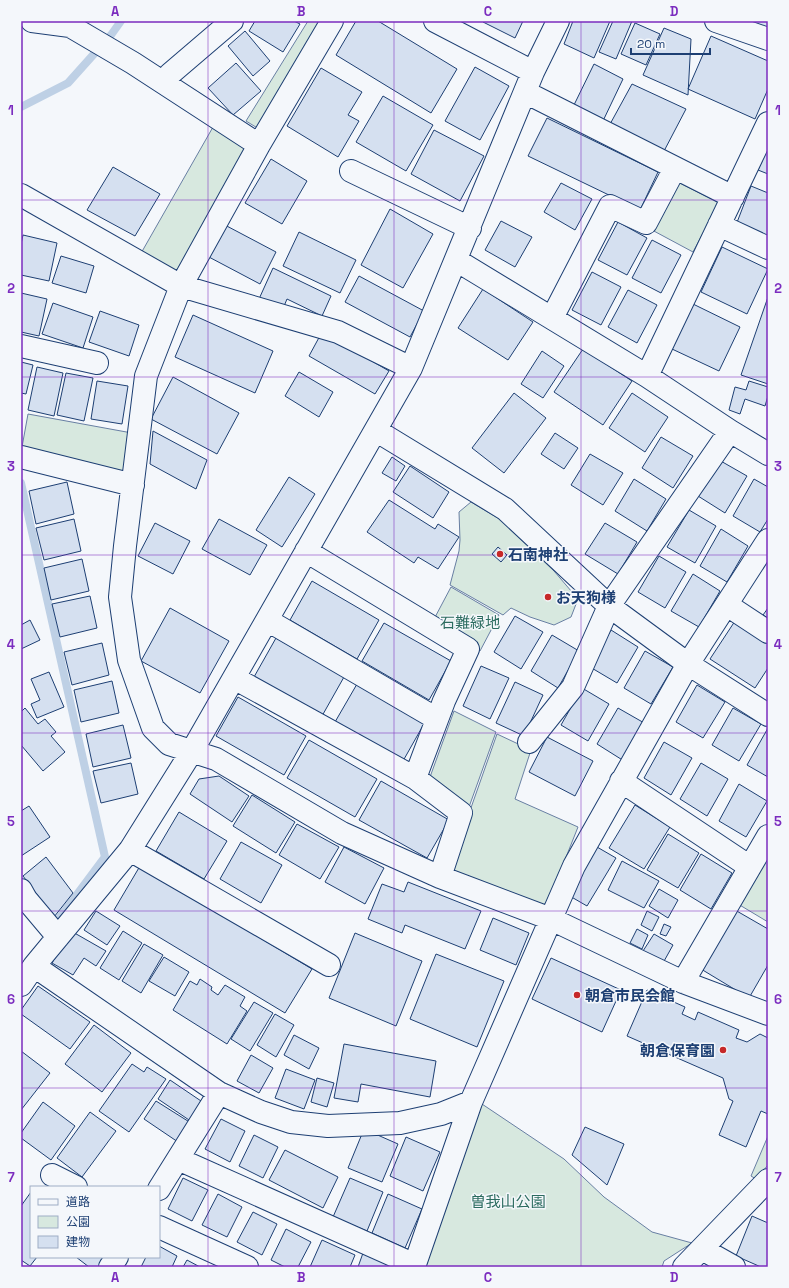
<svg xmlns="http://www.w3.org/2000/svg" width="789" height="1288" font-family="'Space Grotesk','Noto Sans JP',sans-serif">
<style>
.green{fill:#d7e8df;stroke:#687fa3}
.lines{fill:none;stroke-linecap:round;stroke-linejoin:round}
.stream{stroke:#bed0e5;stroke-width:8}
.building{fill:#d5e0f0;stroke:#1d3f73}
.minor-casing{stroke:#1d3f73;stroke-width:24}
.minor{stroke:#f4f7fb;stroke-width:22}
.grid{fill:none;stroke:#7b2cbf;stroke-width:1;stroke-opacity:0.55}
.poi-dot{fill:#c62828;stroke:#f4f7fb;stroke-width:1.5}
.labels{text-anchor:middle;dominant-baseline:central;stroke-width:3;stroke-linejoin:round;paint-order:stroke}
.poi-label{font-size:15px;font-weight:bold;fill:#1d3f73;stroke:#f4f7fb;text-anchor:start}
.park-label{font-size:15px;fill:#2c6c60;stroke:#f4f7fb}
.neatline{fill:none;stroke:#7b2cbf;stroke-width:1.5}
.grid-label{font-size:13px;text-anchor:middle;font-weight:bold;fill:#7b2cbf}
</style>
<rect width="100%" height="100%" fill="#f4f7fb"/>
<path class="green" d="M308 21H327L259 129 246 121Z
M213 127 251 150 179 277 140 255Z
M678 182 719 203 693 252 652 230Z
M28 414 132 433 127 474 22 447Z
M471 502 501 520 554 571 578 599 571 617 554 625 530 617 511 608 503 615 450 585 459 551 460 540 459 512Z
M451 587 499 615 480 651 433 621Z
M454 711 496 732 469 807 430 777Z
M497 734 531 750 515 799 578 827 545 910 448 873Z
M768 853V922L738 904Z
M473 1098 564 1159 604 1197 652 1232 692 1243 664 1261 662 1267H414Z
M768 1136V1165L756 1179 751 1176Z"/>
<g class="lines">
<path class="stream" d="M21 107 68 83 111 35 121 21
M21 483 105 857 52 928"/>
</g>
<path class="building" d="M255 21H294L300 24 283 52 249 31Z
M356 21H378L457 69 431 113 336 55Z
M484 21H523L515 38 483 22Z
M573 21H610L594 58 564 44Z
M613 21H632L616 59 599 52Z
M746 21H768V24L766 29Z
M635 23 660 34 646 65 621 54Z
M664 28 691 39 688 95 643 75Z
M245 31 270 61 253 76 228 46Z
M711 36 768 61V89L755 119 688 89Z
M236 63 261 91 233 115 208 88Z
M594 64 623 79 602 123 573 107Z
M475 67 509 86 480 140 445 121Z
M321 68 362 92 348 115 359 121 338 157 287 126Z
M632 84 686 109 663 153 609 126Z
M383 96 433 125 406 171 356 142Z
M547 118 658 172 640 210 528 156Z
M434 130 484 156 460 201 411 174Z
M768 146V174L758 170Z
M271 159 307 181 282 224 245 203Z
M113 167 160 194 135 236 87 210Z
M561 183 592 199 575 230 544 212Z
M751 186 768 193V238L736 225Z
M390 209 433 234 403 288 361 265Z
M501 221 532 237 515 267 485 250Z
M618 222 647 238 627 275 598 260Z
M223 224 276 252 260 284 207 256Z
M299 232 356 260 340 293 283 266Z
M23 235 57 243 49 281 21 275V244Z
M652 240 681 255 661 293 632 278Z
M722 247 768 269 747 314 701 292Z
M61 256 94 266 86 293 52 283Z
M273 268 331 296 322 316 287 299 282 311 259 299Z
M592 272 621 287 601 325 572 310Z
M359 276 424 311 410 337 345 302Z
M483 289 533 322 508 360 458 328Z
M628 290 657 305 637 343 608 327Z
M21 293 47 299 39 336 21 332Z
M768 297V384L741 375Z
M53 303 93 317 83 348 42 334Z
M693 304 740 327 719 371 672 349Z
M100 311 139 325 129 356 89 342Z
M193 315 273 351 255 393 175 357Z
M322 332 389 371 375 394 309 356Z
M583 349 632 381 603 425 554 392Z
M542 351 564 366 543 398 521 384Z
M21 362 33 365 26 394 21 393Z
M37 367 63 373 54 416 28 410Z
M299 372 333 392 319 417 285 396Z
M66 373 93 378 84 421 57 415Z
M173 377 239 413 217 454 151 419Z
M97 381 128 386 122 424 91 419Z
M749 381 768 387V396L765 406 745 399 740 414 729 410 735 387 746 390Z
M514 393 546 418 504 473 472 448Z
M632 393 668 417 645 452 609 428Z
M153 431 207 460 196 489 150 464Z
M555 433 578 448 564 469 541 454Z
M661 437 693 456 673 488 642 468Z
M590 454 623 473 603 505 571 485Z
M392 457 405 466 396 481 382 473Z
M719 460 747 476 725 513 698 496Z
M410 466 449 492 433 518 393 492Z
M289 477 315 494 282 547 256 530Z
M634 479 666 499 647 531 615 511Z
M754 479 768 487V519L760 532 733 516Z
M67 482 74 514 36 524 29 491Z
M389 500 435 529 438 524 459 537 438 569 418 557 414 563 367 532Z
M689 510 716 526 695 563 667 547Z
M74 519 81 551 44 560 36 528Z
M219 519 267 545 250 575 202 549Z
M155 523 190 541 173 574 138 556Z
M605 523 637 542 618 574 585 554Z
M721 529 748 546 727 582 700 566Z
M498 547 507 555 501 562 492 554Z
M659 556 686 572 665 608 638 592Z
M82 559 89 591 51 600 44 568Z
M693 574 720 591 699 627 671 611Z
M312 581 379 620 357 659 290 620Z
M90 596 97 628 60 637 52 604Z
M170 608 229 641 200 693 141 661Z
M768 608V618L763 615Z
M515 616 543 632 521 669 494 652Z
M30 620 40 640 21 649V625Z
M735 621 768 642V668L755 688 710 659Z
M384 623 451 661 429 700 362 661Z
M611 630 638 647 617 683 590 667Z
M552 635 579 651 558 688 531 671Z
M276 638 344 677 322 716 254 677Z
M102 643 109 675 72 685 64 652Z
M645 651 673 667 651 704 624 688Z
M481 666 509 678 490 719 463 706Z
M49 672 64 707 37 718 31 704 40 700 31 679Z
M112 681 119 713 81 722 74 690Z
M515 682 543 695 524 736 496 723Z
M357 684 425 722 403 761 335 722Z
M697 685 725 702 703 738 676 722Z
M582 688 609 704 588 741 561 725Z
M238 697 306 736 284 775 216 736Z
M25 708 38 724 45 719 56 732 51 736 65 752 43 771 21 745V712Z
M618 708 646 724 624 761 597 744Z
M733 708 761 724 739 761 712 745Z
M123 725 131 758 93 767 86 734Z
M768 728V777L747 765Z
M547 737 593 761 575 796 529 772Z
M309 740 377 779 355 817 287 778Z
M664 742 692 758 671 795 644 778Z
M131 763 138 794 101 803 93 771Z
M701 763 728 779 707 816 680 799Z
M219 776 249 796 232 822 190 794 199 779Z
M381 781 449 820 427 858 359 820Z
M739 784 767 801 746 837 719 821Z
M252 795 295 822 276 853 233 826Z
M635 805 670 827 644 869 609 848Z
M29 806 50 837 21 856V811Z
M179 812 227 841 204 879 156 851Z
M297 824 339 847 320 879 279 855Z
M668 834 699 853 678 888 647 870Z
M241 842 282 865 261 903 220 879Z
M344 847 384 868 365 904 325 882Z
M597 847 616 858 587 906 568 895Z
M701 854 732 873 711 909 680 890Z
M46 857 73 893 54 917 23 876Z
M622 861 659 881 644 908 608 890Z
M140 866 312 969 285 1013 114 910Z
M408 882 481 911 465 949 405 925 402 933 368 919 382 884 404 892Z
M659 889 678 900 668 918 649 906Z
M735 910 768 929V965L749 998 701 969Z
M96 911 120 926 107 945 84 930Z
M647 911 659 917 652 931 641 925Z
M493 918 529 933 516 965 480 950Z
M664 924 671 927 666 936 660 934Z
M637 929 648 935 642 949 630 943Z
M71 931 106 951 96 966 84 958 73 975 52 963Z
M123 931 142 943 119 980 100 968Z
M355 933 422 961 396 1026 329 998Z
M654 934 673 945 663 963 643 951Z
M144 944 163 955 141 993 122 981Z
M436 954 504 981 477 1047 410 1019Z
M164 957 189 972 175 996 149 981Z
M551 958 621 990 602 1032 532 999Z
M200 979 212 987 211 990 218 995 225 985 245 997 240 1006 247 1011 227 1044 173 1010 190 981 197 985Z
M38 986 90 1022 70 1049 21 1014V1010Z
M647 990 685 1007 682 1014 695 1020 698 1012 739 1030 736 1038 747 1042 760 1034 768 1038V1114L761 1111 746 1147 719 1135 733 1101 729 1099 723 1078 627 1036Z
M254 1002 273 1013 250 1051 231 1039Z
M275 1014 294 1025 276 1057 257 1045Z
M94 1025 131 1053 102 1092 65 1064Z
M294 1035 319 1048 309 1069 284 1055Z
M344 1044 436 1061 430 1097 361 1084 358 1102 334 1098Z
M21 1051 50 1073 21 1110Z
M251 1055 273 1068 259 1093 237 1081Z
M132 1064 144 1072 147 1067 166 1079 129 1132 99 1111Z
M286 1069 315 1080 304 1109 275 1098Z
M317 1078 334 1083 327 1107 311 1102Z
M170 1080 204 1103 192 1122 158 1099Z
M156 1101 191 1123 178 1142 144 1119Z
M43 1102 75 1126 51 1160 21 1138V1133Z
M90 1112 116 1131 82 1177 57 1158Z
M221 1119 245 1131 230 1162 205 1149Z
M585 1127 624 1144 607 1185 572 1155Z
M364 1129 398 1144 382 1182 348 1168Z
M254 1135 278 1147 263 1178 239 1166Z
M406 1137 440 1152 423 1191 390 1176Z
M285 1150 338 1177 323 1208 269 1180Z
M183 1178 208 1190 192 1221 168 1209Z
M350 1178 383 1192 367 1231 333 1217Z
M31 1192V1257H37L30 1266 21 1260V1206Z
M218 1194 242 1207 227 1237 202 1225Z
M388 1194 422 1209 405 1248 372 1233Z
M253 1212 277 1224 262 1255 237 1242Z
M752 1216 768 1223V1267H761L736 1256Z
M286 1229 311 1242 298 1267H285L271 1260Z
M322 1240 355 1255 350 1267H310Z
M159 1246 177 1256 172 1267H141L146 1257H159Z
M363 1253 395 1267H358Z
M76 1257H107L99 1267H89Z
M187 1260 200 1267H183Z"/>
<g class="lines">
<g class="minor-casing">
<path id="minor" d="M32 21 70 26 133 63 259 145
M332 21 259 145 181 286 146 376 125 546 120 597 129 660 153 728 169 744 216 759 342 833 440 877 551 919 683 982 768 1014
M435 21 533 72
M716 21 768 39
M164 83 170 74 232 21
M525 92 733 197
M351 171 470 228
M21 195 181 286 338 332 411 368
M719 225 768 248
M456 260 647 376 730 431 768 454
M552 318 610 206 646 223 675 168
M21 346 97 363
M647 376 768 123
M377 431 505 509 609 606 688 664 768 715
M21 457 133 485
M306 551 468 649 444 701 415 778 461 813 440 877
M727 605 768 632
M267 620 437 719
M234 678 415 778
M529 742 573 687 609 606 730 431
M621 781 750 867
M130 850 329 965
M21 890 26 899 58 937
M34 966 219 1093 261 1112 291 1122 328 1126 400 1123 441 1114 471 1102
M683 982 768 836
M21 985 34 966 130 850 192 751 411 368 533 72 558 21
M178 1159 415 1265
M52 1175 76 1187
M159 1189 219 1093
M159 1227 247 1267
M702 1249 734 1267
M110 1267 117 1257
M414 1267 471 1102 574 866 688 664 768 540
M684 1267 768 1180"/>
</g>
<use href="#minor" class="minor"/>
</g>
<path class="grid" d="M208 21V1267M394 21V1267M581 21V1267M21 200H768M21 377H768M21 555H768M21 733H768M21 911H768M21 1088H768"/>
<g class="poi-dot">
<circle cx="500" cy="554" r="4"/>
<circle cx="548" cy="597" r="4"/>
<circle cx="577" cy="995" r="4"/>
<circle cx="723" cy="1050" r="4"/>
</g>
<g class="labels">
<g class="poi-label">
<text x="508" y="554">石南神社</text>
<text x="556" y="597">お天狗様</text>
<text x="585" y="995">朝倉市民会館</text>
<text x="715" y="1050" text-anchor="end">朝倉保育園</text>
</g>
<g class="park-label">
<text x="470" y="622">石難緑地</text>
<text x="508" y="1201">曽我山公園</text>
</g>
</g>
<rect width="789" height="1288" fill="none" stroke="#f4f7fb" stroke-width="44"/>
<rect x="30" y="1186" width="130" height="72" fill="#f4f7fb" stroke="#9eadc5"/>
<rect x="38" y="1199" width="20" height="6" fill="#f4f7fb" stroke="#9eadc5"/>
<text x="66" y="1206" font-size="12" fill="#1d3f73">道路</text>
<rect x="38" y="1216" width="20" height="12" fill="#d7e8df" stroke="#9eadc5"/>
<text x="66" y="1226" font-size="12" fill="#1d3f73">公園</text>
<rect x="38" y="1236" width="20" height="12" fill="#d5e0f0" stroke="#9eadc5"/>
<text x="66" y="1246" font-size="12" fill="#1d3f73">建物</text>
<path d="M631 48v6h79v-6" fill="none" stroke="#1d3f73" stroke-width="2"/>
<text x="637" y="48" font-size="12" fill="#1d3f73" stroke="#f4f7fb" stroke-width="3" paint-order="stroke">20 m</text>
<rect x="22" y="22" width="745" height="1244" class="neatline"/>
<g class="grid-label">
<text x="115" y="16">A</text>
<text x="301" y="16">B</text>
<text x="488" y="16">C</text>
<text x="674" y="16">D</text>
<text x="11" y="115">1</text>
<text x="778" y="115">1</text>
<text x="11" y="293">2</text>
<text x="778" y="293">2</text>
<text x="11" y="471">3</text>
<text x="778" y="471">3</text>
<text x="11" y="649">4</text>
<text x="778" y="649">4</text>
<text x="11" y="826">5</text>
<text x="778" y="826">5</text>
<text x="11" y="1004">6</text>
<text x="778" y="1004">6</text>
<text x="11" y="1182">7</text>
<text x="778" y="1182">7</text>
<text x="115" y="1282">A</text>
<text x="301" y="1282">B</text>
<text x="488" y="1282">C</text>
<text x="674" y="1282">D</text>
</g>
</svg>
